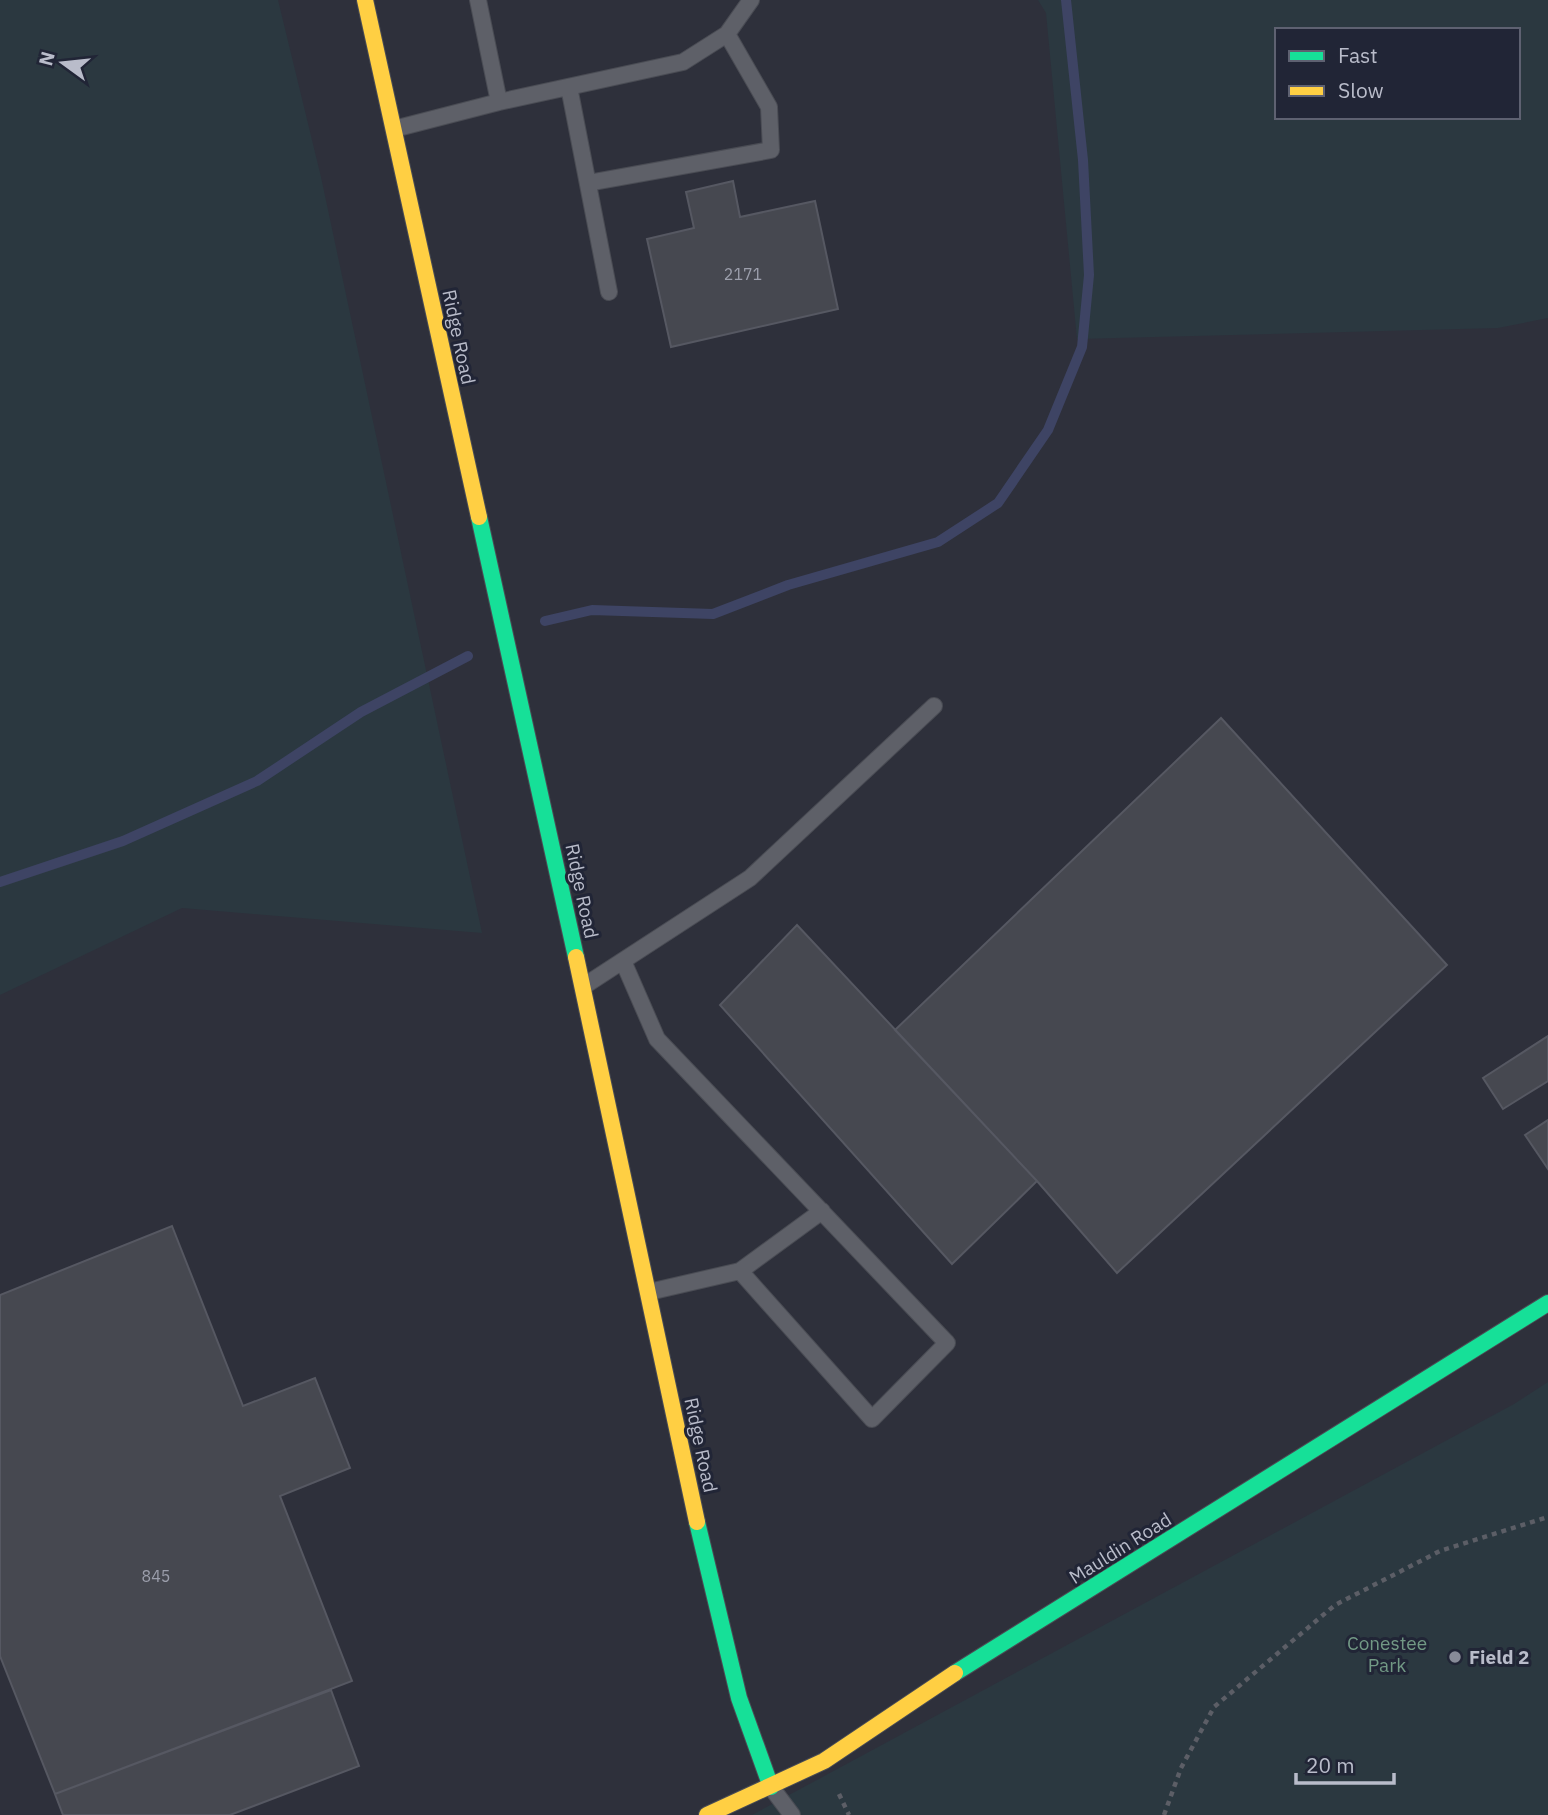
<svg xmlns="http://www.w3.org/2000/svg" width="1548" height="1815" font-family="'IBM Plex Sans',sans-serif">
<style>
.green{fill:#2b3840;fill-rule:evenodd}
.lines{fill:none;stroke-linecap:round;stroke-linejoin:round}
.stream{stroke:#3e4464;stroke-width:10}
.building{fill:#464850;stroke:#565862;stroke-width:2}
.lane-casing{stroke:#4a4c54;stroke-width:18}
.fast-casing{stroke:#4a4c54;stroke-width:18}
.slow-casing{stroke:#4a4c54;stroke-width:18}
.path{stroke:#5c5e66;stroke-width:4.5;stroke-dasharray:5 5;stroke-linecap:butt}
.lane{stroke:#5e6068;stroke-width:16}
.fast{stroke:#16e098;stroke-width:16}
.slow{stroke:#ffcf43;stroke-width:16}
.poi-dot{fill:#888b98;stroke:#212536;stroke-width:2.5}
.labels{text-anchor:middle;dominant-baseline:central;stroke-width:6;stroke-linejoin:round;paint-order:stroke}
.number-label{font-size:16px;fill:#9c9fac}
.street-label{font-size:19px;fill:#b9bcca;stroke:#212536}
.park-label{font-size:19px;fill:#729985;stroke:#212536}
.poi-label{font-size:19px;font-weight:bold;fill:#b9bcca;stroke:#212536;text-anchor:start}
</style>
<rect width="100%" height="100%" fill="#2e303b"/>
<path class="green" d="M0 0H278L321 177 482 933 182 908 0 995Z
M1038 0H1548V318L1498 328 1077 339 1046 13ZM1277 30H1518V117H1277Z
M1548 1382V1815H752L1514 1404Z"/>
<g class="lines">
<path class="stream" d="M545 621 592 610 713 614 788 585 938 542 998 503 1048 430 1082 347 1089 275 1083 160 1066 0
M0 882 123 841 257 781 361 712 468 656"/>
</g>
<path class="building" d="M733 181 740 217 815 201 838 309 671 347 647 239 694 228 686 192Z
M1221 718 1447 965 1117 1273 1037 1181 895 1030Z
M797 925 1037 1181 952 1264 720 1005Z
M1548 1036V1081L1503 1109 1483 1078Z
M1548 1120V1169L1525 1135Z
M172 1226 243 1406 315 1378 350 1468 280 1496 352 1681 55 1794 0 1656V1295Z
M331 1690 359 1766 230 1815H63L55 1794Z"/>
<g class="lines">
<g class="lane-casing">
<path id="lane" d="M569 87 609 292
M499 102 683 62 727 34 751 0
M394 129 499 102 478 0
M588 183 771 150 769 107 727 34
M623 961 657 1039 947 1343 872 1419 740 1271 649 1292
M584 986 750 878 934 706
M740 1271 822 1211
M771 1787 792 1815"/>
</g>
<g class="fast-casing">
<path id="fast" d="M479 517 576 957
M697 1522 739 1698 771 1787
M955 1673 1548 1303"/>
</g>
<g class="slow-casing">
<path id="slow" d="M365 0 479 517
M576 957 697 1522
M707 1815 824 1761 955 1673"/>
</g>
<path class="path" d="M839 1794 849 1815
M1164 1815 1181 1768 1214 1707 1335 1605 1440 1551 1548 1517"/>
<use href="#lane" class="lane"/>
<use href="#fast" class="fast"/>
<use href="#slow" class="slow"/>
</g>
<circle class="poi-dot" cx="1455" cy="1657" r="7"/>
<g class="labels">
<g class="number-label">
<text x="743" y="274">2171</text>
<text x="156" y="1576">845</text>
</g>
<g class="street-label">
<text transform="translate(459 337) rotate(78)">Ridge Road</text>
<text transform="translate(582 891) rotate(78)">Ridge Road</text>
<text transform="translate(701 1445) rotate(78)">Ridge Road</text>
<text transform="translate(1120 1548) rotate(-32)">Mauldin Road</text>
</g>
<g class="park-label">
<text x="1387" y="1643">Conestee<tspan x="1387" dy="22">Park</tspan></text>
</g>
<g class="poi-label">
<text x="1469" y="1657">Field 2</text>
</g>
</g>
<rect x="1275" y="28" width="245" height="91" fill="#212536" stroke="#5e6171" stroke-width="2"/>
<rect x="1289" y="51" width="35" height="10" fill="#16e098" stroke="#5e6171" stroke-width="2"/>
<text x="1338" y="63" font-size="21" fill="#b9bcca">Fast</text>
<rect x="1289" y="86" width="35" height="10" fill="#ffcf43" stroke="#5e6171" stroke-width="2"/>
<text x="1338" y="98" font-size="21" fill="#b9bcca">Slow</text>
<g transform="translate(63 63) rotate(285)" stroke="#212536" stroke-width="5" paint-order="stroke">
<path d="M0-5L12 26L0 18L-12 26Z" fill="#b9bcca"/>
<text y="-10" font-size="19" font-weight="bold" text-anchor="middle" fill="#b9bcca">N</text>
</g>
<path d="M1296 1773v10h98v-10" fill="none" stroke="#b9bcca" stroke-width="3.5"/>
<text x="1306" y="1773" font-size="21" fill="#b9bcca" stroke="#212536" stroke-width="5" paint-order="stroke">20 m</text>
</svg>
